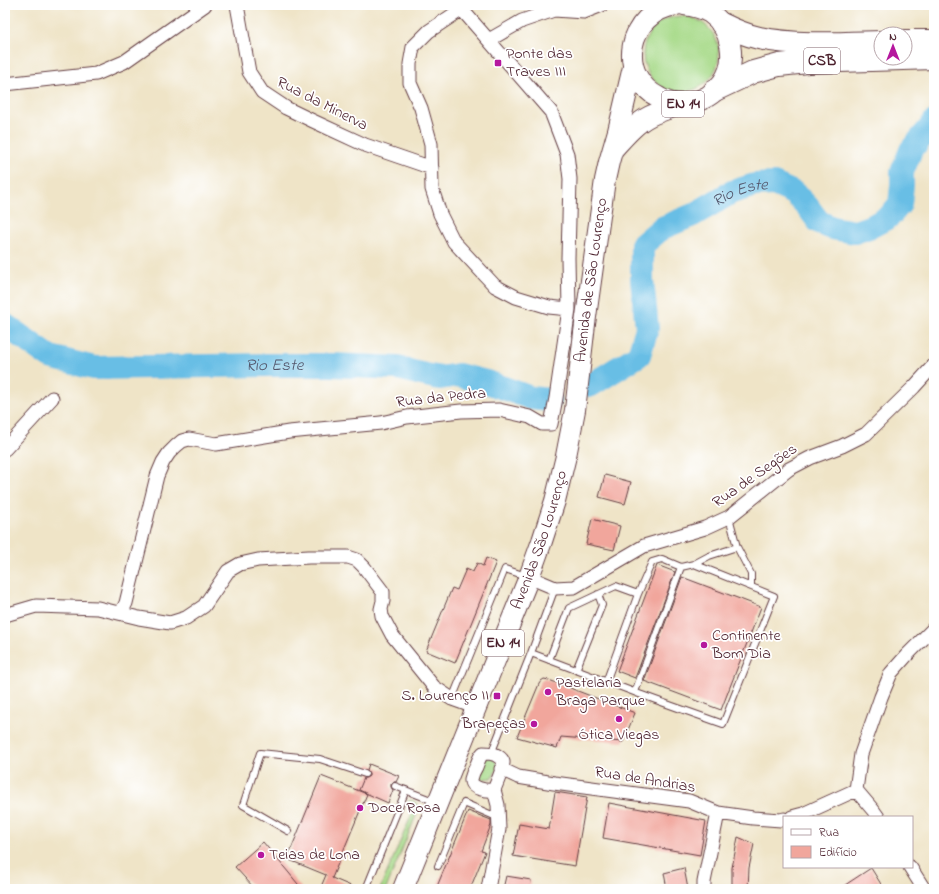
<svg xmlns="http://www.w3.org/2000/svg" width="939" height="894" font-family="'Indie Flower',sans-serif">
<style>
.green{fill:#a7da89;stroke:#787c5a}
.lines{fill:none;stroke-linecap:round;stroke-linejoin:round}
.river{stroke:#68bee5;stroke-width:24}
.building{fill:#f1a69c}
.lane-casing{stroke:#633d42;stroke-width:8}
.street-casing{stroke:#633d42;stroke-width:15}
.primary-casing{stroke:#633d42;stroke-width:22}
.highway-casing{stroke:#633d42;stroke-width:24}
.lane{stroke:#fff;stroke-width:6}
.street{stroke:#fff;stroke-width:13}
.primary{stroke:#fff;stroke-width:20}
.highway{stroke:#fff;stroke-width:22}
.poi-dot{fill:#b5179e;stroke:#fff;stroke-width:1.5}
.labels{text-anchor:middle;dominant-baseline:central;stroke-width:3.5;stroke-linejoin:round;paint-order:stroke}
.shield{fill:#fff;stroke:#80626b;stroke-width:1}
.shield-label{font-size:15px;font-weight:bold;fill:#4a1f2b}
.poi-label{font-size:16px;fill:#4a1f2b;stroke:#fff;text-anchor:start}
.street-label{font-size:16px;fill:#4a1f2b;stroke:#fff}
.water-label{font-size:17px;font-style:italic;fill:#54576c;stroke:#fff}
</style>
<rect width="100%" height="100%" fill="#fff"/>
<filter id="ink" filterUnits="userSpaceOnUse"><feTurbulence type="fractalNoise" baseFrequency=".025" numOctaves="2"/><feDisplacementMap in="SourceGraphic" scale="8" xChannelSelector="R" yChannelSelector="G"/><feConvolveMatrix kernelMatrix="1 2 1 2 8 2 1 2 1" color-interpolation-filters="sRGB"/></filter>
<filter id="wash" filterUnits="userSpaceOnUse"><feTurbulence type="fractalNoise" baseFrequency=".012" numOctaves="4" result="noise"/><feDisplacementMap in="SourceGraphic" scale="16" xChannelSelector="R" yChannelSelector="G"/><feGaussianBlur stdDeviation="0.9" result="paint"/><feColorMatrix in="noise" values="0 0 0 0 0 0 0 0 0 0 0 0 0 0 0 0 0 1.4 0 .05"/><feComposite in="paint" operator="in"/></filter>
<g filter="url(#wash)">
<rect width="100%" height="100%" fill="#efe4c7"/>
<path class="green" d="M643 54a38 38 0 1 1 76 0a38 38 0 1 1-76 0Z
M492 757 499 766 492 778 483 779 479 776V772L486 758Z
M411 800C416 801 417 804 419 808L386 889H380L414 809 406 805 407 802Z"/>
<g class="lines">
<g class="river">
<path id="s1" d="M5 325 50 357 94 368 267 365H332L398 368 421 374 440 378 458 375 490 383 531 398 550 400"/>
<path id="s2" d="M591 385 639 355 647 328 642 280V245L662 228 693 215 732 192 755 185 774 184 794 193 807 206 819 222 832 228 855 232 872 226 889 217 900 204 902 185V172L911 150 929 129 934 122"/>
</g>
</g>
<g id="blocks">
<path class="building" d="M605 475 631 482 625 504 599 497Z
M592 519 620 526 614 550 586 544Z
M486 558 496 562 455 663 426 651 452 588 457 590 466 569 473 572 477 563 483 566Z
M657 565 675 572 635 678 617 671Z
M682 577 761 607 721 710 644 681Z
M544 679 549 680 635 713 623 742 561 737 557 748 517 737 539 684 541 681Z
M369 764 399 776 396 782H393L391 784V787L393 790 388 803 359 790 364 778H366L369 776V773L367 770Z
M321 776 367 794 332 878 358 889H320L326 875 287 859Z
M555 792 587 797 575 866 513 856 519 824 549 829Z
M609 803 706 821 700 855 603 838Z
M468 811 491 820V825L481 851 485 852 470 889H436Z
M738 837 754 844 749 868 748 889H732V868Z
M263 842 289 873 302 889H255L235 867Z
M684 868 688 889H667L664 873Z
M871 868 884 889H839Z
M506 876 531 880 530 889H503Z"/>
</g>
</g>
<g filter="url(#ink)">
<use href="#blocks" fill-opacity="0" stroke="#633d42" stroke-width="1"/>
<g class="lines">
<g class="lane-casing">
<path id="lane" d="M729 517 737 547 751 574V586
M694 564 709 556 737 547
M531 653C565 666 599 679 634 692 663 703 693 713 723 724L774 596 694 564 681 567 662 559 652 562 638 594 606 682
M549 660 569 608 616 586 638 594
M576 670 602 605 598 594
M635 692 681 567
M452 699 505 569 526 576
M491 754 531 653 555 588
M395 786 436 802
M288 831 243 805 260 753 320 759 365 774
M438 866 464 803 499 818
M366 889 406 790"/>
</g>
<g class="street-casing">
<path id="street" d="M237 5 249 72 262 92 286 108 313 121 365 145 432 168
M462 9 429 31 413 47 410 64V83L421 108 431 144 432 189 440 214 454 242 495 286 516 297 549 307 569 309
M489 40 522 21 554 10 584 12 602 5
M5 84 96 74 124 62 205 5
M5 449 52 398
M529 577 555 588 574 587 644 546 705 528 729 517 789 469 810 458 842 446 866 434 914 387 934 365
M121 613 126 603 157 476 163 462 169 453 176 446 182 441 189 439 216 444 289 432 381 423 407 417 461 411 499 410 530 417 542 424H551L556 398 569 309 568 258 570 179 567 154 551 112 458 5
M5 615 36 606 98 608 139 618 170 623 186 618 204 606 228 571 240 564 258 560 309 557H348L357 560 364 567 383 592V601L381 609 382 616 392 635 434 687 452 699 477 708
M483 753C488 753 492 753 496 755 499 757 502 758 503 762 504 768 496 784 494 790 487 791 470 789 471 779 472 775 474 770 476 767 478 762 479 757 483 753Z
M501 769 518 777 554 783 689 801 718 813 753 818 781 820 784 819
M856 790 861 754 881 697 891 673 907 655 934 628
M856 790 873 810 878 817
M792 817 803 814 856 790
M910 867 924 889
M488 889 499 829 498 805 494 790
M704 889V882L718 813"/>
</g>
<g class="primary-casing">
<g id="primary">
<path d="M676 5C627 12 615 76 660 98 669 103 679 105 689 103 702 101 714 94 722 83 738 62 732 28 710 13 702 8 693 6 684 5"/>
<path d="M615 147C625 136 636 123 650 116 660 111 671 108 682 104"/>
<path id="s3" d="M403 889 465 735 529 577 542 541 555 501 566 456 575 410 585 324 605 180 609 162 618 131 633 67"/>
</g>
</g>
<g class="highway-casing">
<path id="highway" d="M722 24C734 30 746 35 759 38 797 46 842 43 881 42
M905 41H934
M715 90 753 72 779 65 808 62 934 58"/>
</g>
<use href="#lane" class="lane"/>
<use href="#street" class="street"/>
<use href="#primary" class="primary"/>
<use href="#highway" class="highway"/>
</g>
</g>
<g class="poi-dot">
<rect x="494" y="59" width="8" height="8" rx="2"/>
<circle cx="704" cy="645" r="4"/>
<circle cx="548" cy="692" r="4"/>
<rect x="493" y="692" width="8" height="8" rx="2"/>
<circle cx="619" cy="719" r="4"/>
<circle cx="534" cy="724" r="4"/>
<circle cx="360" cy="808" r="4"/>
<circle cx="261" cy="855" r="4"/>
</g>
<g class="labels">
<g class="shield">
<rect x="804" y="48" width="36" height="26" rx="3"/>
<rect x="662" y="91" width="42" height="26" rx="3"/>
<rect x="482" y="630" width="42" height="26" rx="3"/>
</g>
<g class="shield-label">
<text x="822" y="61">CSB</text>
<text x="683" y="104">EN 14</text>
<text x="503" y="643">EN 14</text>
</g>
<g class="poi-label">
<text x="506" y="54">Ponte das<tspan x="506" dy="18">Traves III</tspan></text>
<text x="712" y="636">Continente<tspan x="712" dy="18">Bom Dia</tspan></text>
<text x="556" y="683">Pastelaria<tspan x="556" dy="18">Braga Parque</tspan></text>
<text x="489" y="696" text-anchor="end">S. Lourenço II</text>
<text x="526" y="724" text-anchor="end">Brapeças</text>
<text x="619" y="735" text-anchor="middle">Ótica Viegas</text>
<text x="368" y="808">Doce Rosa</text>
<text x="269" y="855">Teias de Lona</text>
</g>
<g class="street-label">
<text transform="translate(322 104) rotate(27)">Rua da Minerva</text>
<text stroke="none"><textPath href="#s3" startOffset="641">Avenida de São Lourenço</textPath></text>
<text transform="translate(441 398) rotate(-6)">Rua da Pedra</text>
<text transform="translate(755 476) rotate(-35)">Rua de Segões</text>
<text stroke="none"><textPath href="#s3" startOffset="375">Avenida São Lourenço</textPath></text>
<text transform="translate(645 780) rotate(9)">Rua de Andrias</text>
</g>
<g class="water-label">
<text stroke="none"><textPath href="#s2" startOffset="281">Rio Este</textPath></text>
<text stroke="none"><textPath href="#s1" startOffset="281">Rio Este</textPath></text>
</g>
</g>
<rect width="939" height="894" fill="none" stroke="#fff" stroke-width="20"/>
<rect x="783" y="816" width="130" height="52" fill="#ffffff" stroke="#b7a5aa"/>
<rect x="791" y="829" width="20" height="6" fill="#ffffff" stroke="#b7a5aa"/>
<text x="819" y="836" font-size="12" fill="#4a1f2b">Rua</text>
<rect x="791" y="846" width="20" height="12" fill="#f1a69c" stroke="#b7a5aa"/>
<text x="819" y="856" font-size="12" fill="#4a1f2b">Edifício</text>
<g transform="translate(893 46)"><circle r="19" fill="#ffffff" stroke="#b7a5aa"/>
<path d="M0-3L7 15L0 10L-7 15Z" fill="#b5179e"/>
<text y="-6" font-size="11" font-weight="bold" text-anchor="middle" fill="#4a1f2b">N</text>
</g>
</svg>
